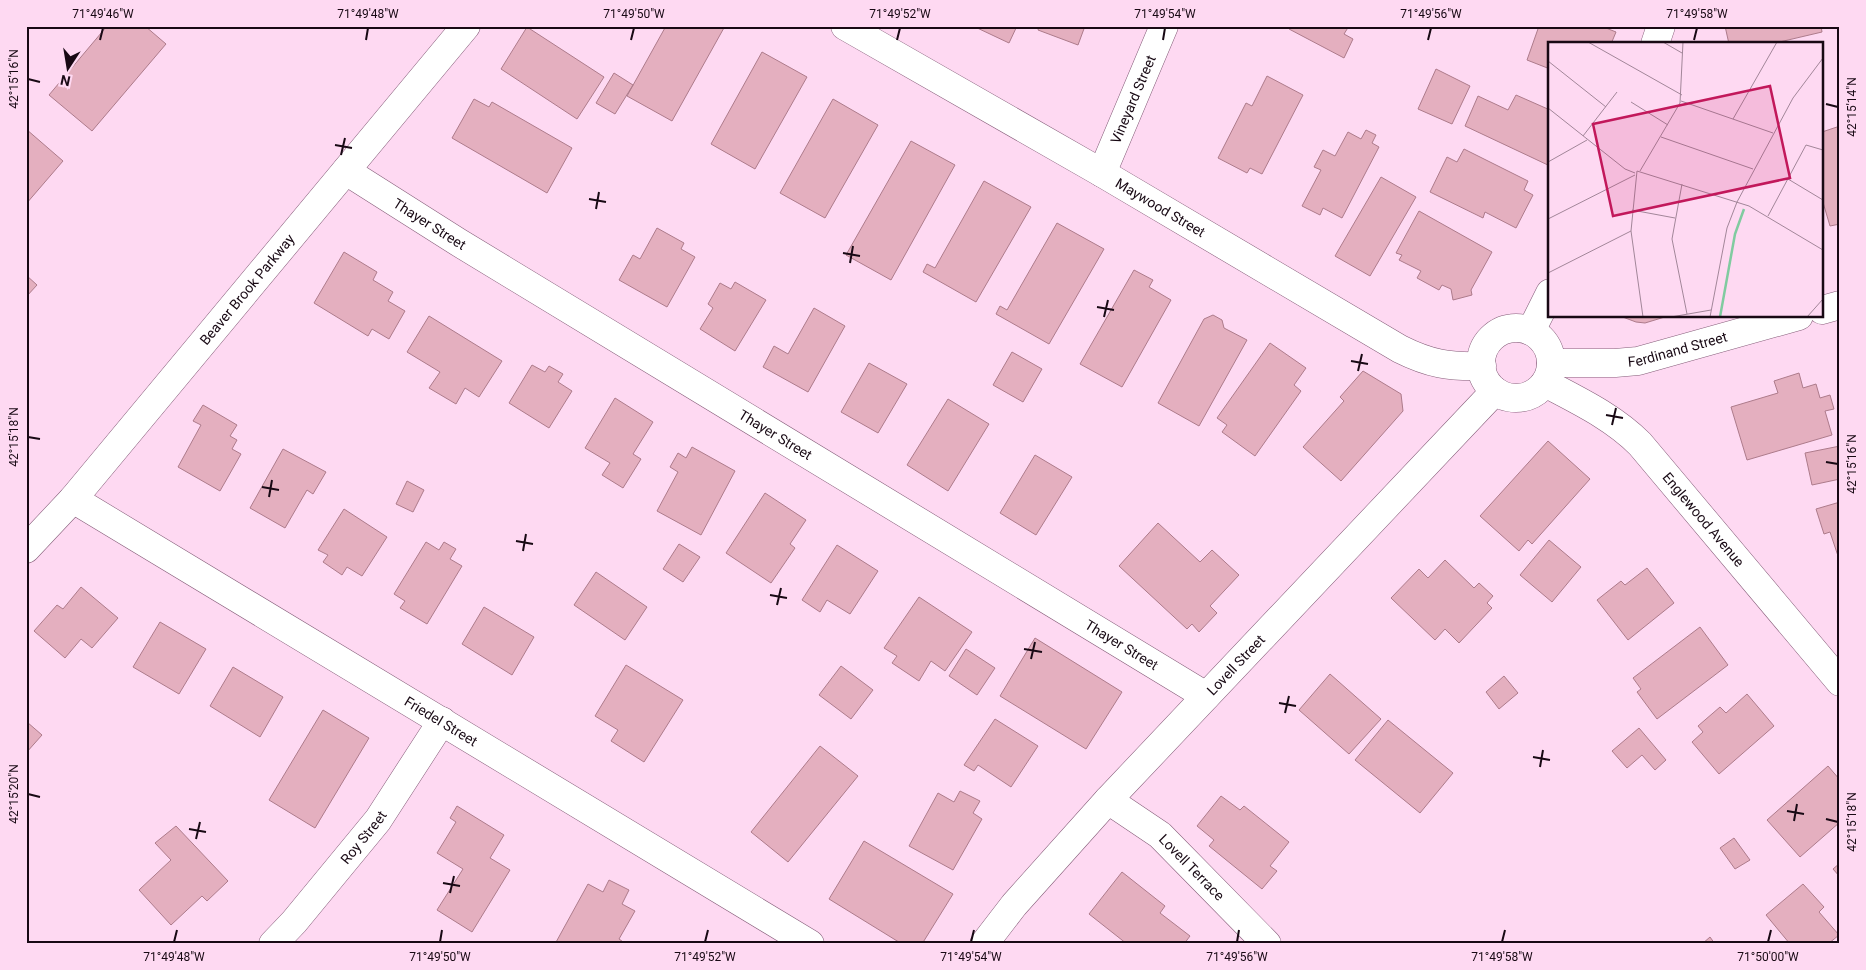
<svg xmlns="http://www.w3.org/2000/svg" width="1866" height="970" font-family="Roboto,sans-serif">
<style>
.building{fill:#e4afbf;stroke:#ad7b8b}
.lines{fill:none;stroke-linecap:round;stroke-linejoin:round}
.street-casing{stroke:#855d79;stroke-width:29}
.secondary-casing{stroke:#855d79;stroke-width:29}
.street{stroke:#fff;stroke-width:28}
.secondary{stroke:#fff;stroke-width:28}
.ticks{fill:none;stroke:#180914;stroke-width:2}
.labels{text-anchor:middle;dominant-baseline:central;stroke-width:4;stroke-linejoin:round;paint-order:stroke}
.street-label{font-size:14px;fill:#180914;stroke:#fed9f2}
.inset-river{fill:none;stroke:#80cba0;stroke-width:2.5}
.inset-road{fill:none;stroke:#a28699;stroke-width:1}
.view{fill:#c2185b;fill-opacity:0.15;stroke:#c2185b;stroke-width:2.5}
.inset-edge{fill:none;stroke:#180914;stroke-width:2.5}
.neatline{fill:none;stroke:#180914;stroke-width:2}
.ticks-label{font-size:12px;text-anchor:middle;fill:#180914}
</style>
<rect width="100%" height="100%" fill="#fed9f2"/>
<path class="building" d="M107 26H145L166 44 92 131 49 95Z
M666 26H725L672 121 627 96Z
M973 26H1017L1009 43Z
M1039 26H1085L1078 45 1038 30Z
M1291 26H1349L1344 34 1353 39 1344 58 1289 29Z
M1539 26H1601L1616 32 1611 44H1550V69L1527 60Z
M1725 26H1821L1822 32 1771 44H1729Z
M527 27 604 77 577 119 501 69Z
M762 52 807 77 755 169 711 144Z
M1436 69 1470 86 1452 124 1418 109Z
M614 73 633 85 615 114 596 103Z
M1267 76 1303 95 1262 174 1250 168 1247 173 1218 158 1246 103 1252 106Z
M1516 95 1550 110V166L1465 126 1478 96 1508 110Z
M474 99 489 107 492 102 572 148 547 193 452 138Z
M833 99 878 125 825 218 780 193Z
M1840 126V224L1830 226 1822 199V132Z
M26 129 63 161 26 204Z
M1366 130 1376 135 1372 143 1379 147 1342 218 1323 208 1320 215 1302 206 1321 170 1314 167 1323 150 1335 156 1348 132 1361 139Z
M911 141 955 165 891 280 846 255Z
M1464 149 1528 181 1524 190 1533 195 1516 228 1485 212 1483 218 1430 192 1447 157 1457 162Z
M1381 177 1416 197 1370 276 1335 256Z
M984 181 1031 207 976 302 923 272 927 264 935 268Z
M1419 211 1492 252 1471 290 1472 295 1453 300 1451 289 1442 285 1439 290 1417 278 1421 271 1399 260 1402 255 1396 253Z
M1057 223 1104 249 1049 344 996 314 1000 306 1007 310Z
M657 228 684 243 681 249 695 257 667 307 619 280 633 255 640 259Z
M344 252 377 272 373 280 393 292 388 301 405 311 389 339 372 329 368 336 314 303Z
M1134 270 1153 280 1149 287 1171 300 1122 387 1080 364Z
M26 275 37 285 26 297Z
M735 282 766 300 735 351 700 329 713 308 708 304 720 283 731 289Z
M814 308 845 326 808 392 763 367 774 346 788 354Z
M1213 315 1222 320 1224 328 1247 340 1199 426 1158 403 1204 319Z
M429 316 502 361 479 397 465 388 456 404 429 388 440 372 407 352Z
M1620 316H1668L1645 323 1636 322Z
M1270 343 1306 368 1294 385 1301 391 1255 456 1222 432 1227 425 1217 418Z
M1012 352 1042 369 1023 402 993 385Z
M869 363 907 384 878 433 841 412Z
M532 365 545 372 549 366 563 374 558 382 572 391 549 428 509 403Z
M1363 371 1401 394 1403 411 1341 481 1303 447 1344 401 1340 397Z
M1799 373 1803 388 1816 384 1820 398 1830 395 1834 409 1825 411 1832 435 1747 460 1731 407 1778 393 1774 381Z
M615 398 653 422 633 454 641 459 623 488 602 475 610 463 585 448Z
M948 399 989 424 948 491 907 465Z
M203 405 237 425 230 436 237 440 232 449 241 454 220 491 178 467 201 425 193 421Z
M1548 441 1590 479 1532 544 1528 540 1519 551 1480 516Z
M1840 446V479L1812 485 1805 453Z
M692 447 735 471 701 535 657 511 678 472 670 467 678 453 686 458Z
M283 449 326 472 313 494 307 490 285 528 250 508Z
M1035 455 1072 477 1036 535 1000 513Z
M407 481 424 490 413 512 396 504Z
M765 493 806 520 790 544 795 548 771 583 726 553Z
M1840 502V559H1839L1830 532 1824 534 1816 509Z
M344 509 387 537 362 576 347 567 342 575 323 562 328 555 318 550Z
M1158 523 1200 562 1212 550 1239 575 1210 606 1217 613 1199 632 1192 624 1187 629 1119 566Z
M1549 540 1581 567 1552 602 1520 575Z
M426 542 439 550 444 542 456 549 450 559 462 566 427 624 400 608 405 601 394 594Z
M679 544 700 557 683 582 663 569Z
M837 545 878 571 850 614 827 600 820 612 802 600Z
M1445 560 1474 588 1479 583 1493 596 1487 603 1492 608 1459 643 1445 629 1435 640 1391 598 1419 569 1428 578Z
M1647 568 1674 603 1628 640 1597 600 1621 581 1625 585Z
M596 572 647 607 625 640 574 605Z
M81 587 118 618 92 648 81 639 65 658 34 631 57 605 63 609Z
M919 597 972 632 945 671 931 661 919 681 892 663 897 656 884 648Z
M484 607 534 637 512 675 462 644Z
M160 622 206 649 179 694 133 667Z
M1700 627 1728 665 1657 719 1637 692 1641 689 1633 678Z
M1035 638 1122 692 1086 749 1000 696Z
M966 649 995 668 977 695 949 676Z
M626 665 683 700 644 762 611 741 618 730 595 716Z
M841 666 873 690 851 719 819 695Z
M233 667 283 697 260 737 210 706Z
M1330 674 1381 719 1349 754 1299 710Z
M1504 676 1518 693 1499 709 1486 692Z
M1747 694 1774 726 1719 774 1692 742 1703 732 1698 726 1720 707 1726 713Z
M323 710 369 738 315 828 269 800Z
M995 719 1038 746 1011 787 978 765 974 771 964 765Z
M1388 720 1453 773 1420 813 1355 760Z
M27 722 42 735 26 753V723Z
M1639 728 1666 760 1655 770 1642 755 1627 768 1612 751Z
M820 746 858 776 788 862 751 832Z
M1828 766 1840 780V822L1800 857 1767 820Z
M960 791 980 801 973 813 982 819 953 870 909 846 938 793 954 802Z
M1221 796 1240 810 1244 806 1289 842 1270 866 1277 871 1262 889 1209 846 1214 840 1197 826Z
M457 806 504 835 490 858 510 870 472 932 437 910 463 869 437 853 456 822 450 818Z
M176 826 228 881 207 901 202 896 171 925 139 890 171 860 155 843Z
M1734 838 1750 860 1735 869 1720 848Z
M864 841 953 894 922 944H902L829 899Z
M1840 863V877L1833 869Z
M1122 872 1165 906 1160 913 1190 936 1184 944H1127L1089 914Z
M609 880 629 890 622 904 635 911 619 939 626 944H555L588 884 603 892Z
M1803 884 1824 907 1819 912 1839 935 1828 944H1790L1766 915Z
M1710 937 1715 944H1702Z"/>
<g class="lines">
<g class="street-casing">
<g id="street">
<path id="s1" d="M346 171 458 242 1206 696"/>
<path id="s2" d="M1102 173 1164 26"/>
<path d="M1822 310 1840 305"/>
<path id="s3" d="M1551 363H1615L1638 361 1799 316"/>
<path id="s4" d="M1545 383C1579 401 1613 417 1640 444L1840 682"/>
<path id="s5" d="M73 499 810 944"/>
<path id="s6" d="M26 549 73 499 466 26"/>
<path id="s7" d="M1108 800 1160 835 1267 944"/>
<path id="s8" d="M273 944 294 922 378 820 442 721"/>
</g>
</g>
<g class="secondary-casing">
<g id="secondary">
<path id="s9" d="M845 26 1102 173 1400 349C1430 364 1449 367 1482 366"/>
<path d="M1655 44 1661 26"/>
<circle cx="1516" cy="363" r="35"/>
<path d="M1531 331 1550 293"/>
<path id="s10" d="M984 944 1014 905 1108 800 1495 391"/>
</g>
</g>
<use href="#street" class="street"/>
<use href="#secondary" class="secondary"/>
</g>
<path class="ticks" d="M100 40 103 28M366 40 368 28M631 40 634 28M897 40 900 28M1163 40 1165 28M1428 40 1431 28M1694 40 1697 28M28 79 40 82M1826 104 1838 107M335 145 352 148M341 155 345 138M589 199 606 202M596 209 599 192M843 253 860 256M850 263 853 246M1097 307 1114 310M1104 317 1108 300M1351 361 1368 364M1358 371 1362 354M1606 415 1623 418M1612 425 1616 408M28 437 40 439M1826 462 1838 464M262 487 279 490M269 497 272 480M516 541 533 544M523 551 526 534M770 595 787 598M777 605 781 588M1024 649 1042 652M1031 659 1035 642M1279 703 1296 706M1285 713 1289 696M1533 757 1550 760M1540 767 1543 750M28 794 40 797M1787 811 1804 814M1826 819 1838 822M1794 821 1797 804M189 829 206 832M196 839 200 822M443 883 460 886M450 893 454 876M174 942 177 930M440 942 442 930M705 942 708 930M971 942 974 930M1237 942 1239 930M1502 942 1505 930M1768 942 1771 930"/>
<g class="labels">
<g class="street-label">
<text stroke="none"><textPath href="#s2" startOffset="80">Vineyard Street</textPath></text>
<text stroke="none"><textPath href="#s9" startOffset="364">Maywood Street</textPath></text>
<text stroke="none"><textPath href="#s1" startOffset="99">Thayer Street</textPath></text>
<text stroke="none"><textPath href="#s6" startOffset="341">Beaver Brook Parkway</textPath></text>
<text stroke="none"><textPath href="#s3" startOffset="128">Ferdinand Street</textPath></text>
<text stroke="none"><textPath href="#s1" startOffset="504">Thayer Street</textPath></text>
<text stroke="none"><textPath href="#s4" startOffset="212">Englewood Avenue</textPath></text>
<text stroke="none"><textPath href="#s1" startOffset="909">Thayer Street</textPath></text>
<text stroke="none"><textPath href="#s10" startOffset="376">Lovell Street</textPath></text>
<text stroke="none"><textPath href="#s5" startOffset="430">Friedel Street</textPath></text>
<text stroke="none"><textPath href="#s8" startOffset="140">Roy Street</textPath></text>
<text stroke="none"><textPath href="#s7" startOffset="108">Lovell Terrace</textPath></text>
</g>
</g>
<g transform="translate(1548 42)">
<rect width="275" height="275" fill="#fed9f2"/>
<path class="inset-river" d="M172 275 187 192 196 167"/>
<path class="inset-road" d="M40 0 134 53M115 0 134 11M0 19 58 65M133 59 225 91M83 60 120 83M0 66 77 127 87 131M185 77 229 0M35 94 69 50M113 95 205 127M0 120 39 98M92 129 132 61 135 0M240 137 275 158M134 142 124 197 139 272M84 168 127 176M220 174 258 103 275 108M0 177 87 133M0 231 83 189M95 275 83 189 89 129 201 164 275 208M123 275 163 268M162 275 179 186 189 160 245 56 275 16M259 275 275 257"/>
<path class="view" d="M222 44 242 136 65 174 45 82Z"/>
<rect width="275" height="275" class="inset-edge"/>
</g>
<rect width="1866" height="970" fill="none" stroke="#fed9f2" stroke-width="55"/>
<g transform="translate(68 68) rotate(192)" stroke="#fed9f2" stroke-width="4" paint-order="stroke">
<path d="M0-4L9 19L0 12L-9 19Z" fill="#180914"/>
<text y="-8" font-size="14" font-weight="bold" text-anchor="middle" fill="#180914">N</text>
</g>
<rect x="28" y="28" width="1810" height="914" class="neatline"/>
<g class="ticks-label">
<text x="103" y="18">71°49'46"W</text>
<text x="368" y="18">71°49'48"W</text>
<text x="634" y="18">71°49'50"W</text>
<text x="900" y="18">71°49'52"W</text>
<text x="1165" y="18">71°49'54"W</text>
<text x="1431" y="18">71°49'56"W</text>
<text x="1697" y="18">71°49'58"W</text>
<text transform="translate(14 79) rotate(-90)" y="4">42°15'16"N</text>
<text transform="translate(1852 107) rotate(-90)" y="4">42°15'14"N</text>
<text transform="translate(14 437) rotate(-90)" y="4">42°15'18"N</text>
<text transform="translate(1852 464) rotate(-90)" y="4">42°15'16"N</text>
<text transform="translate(14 794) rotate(-90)" y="4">42°15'20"N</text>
<text transform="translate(1852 822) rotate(-90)" y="4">42°15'18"N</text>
<text x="174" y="961">71°49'48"W</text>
<text x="440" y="961">71°49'50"W</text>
<text x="705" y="961">71°49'52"W</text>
<text x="971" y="961">71°49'54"W</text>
<text x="1237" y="961">71°49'56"W</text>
<text x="1502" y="961">71°49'58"W</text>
<text x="1768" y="961">71°50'00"W</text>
</g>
</svg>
